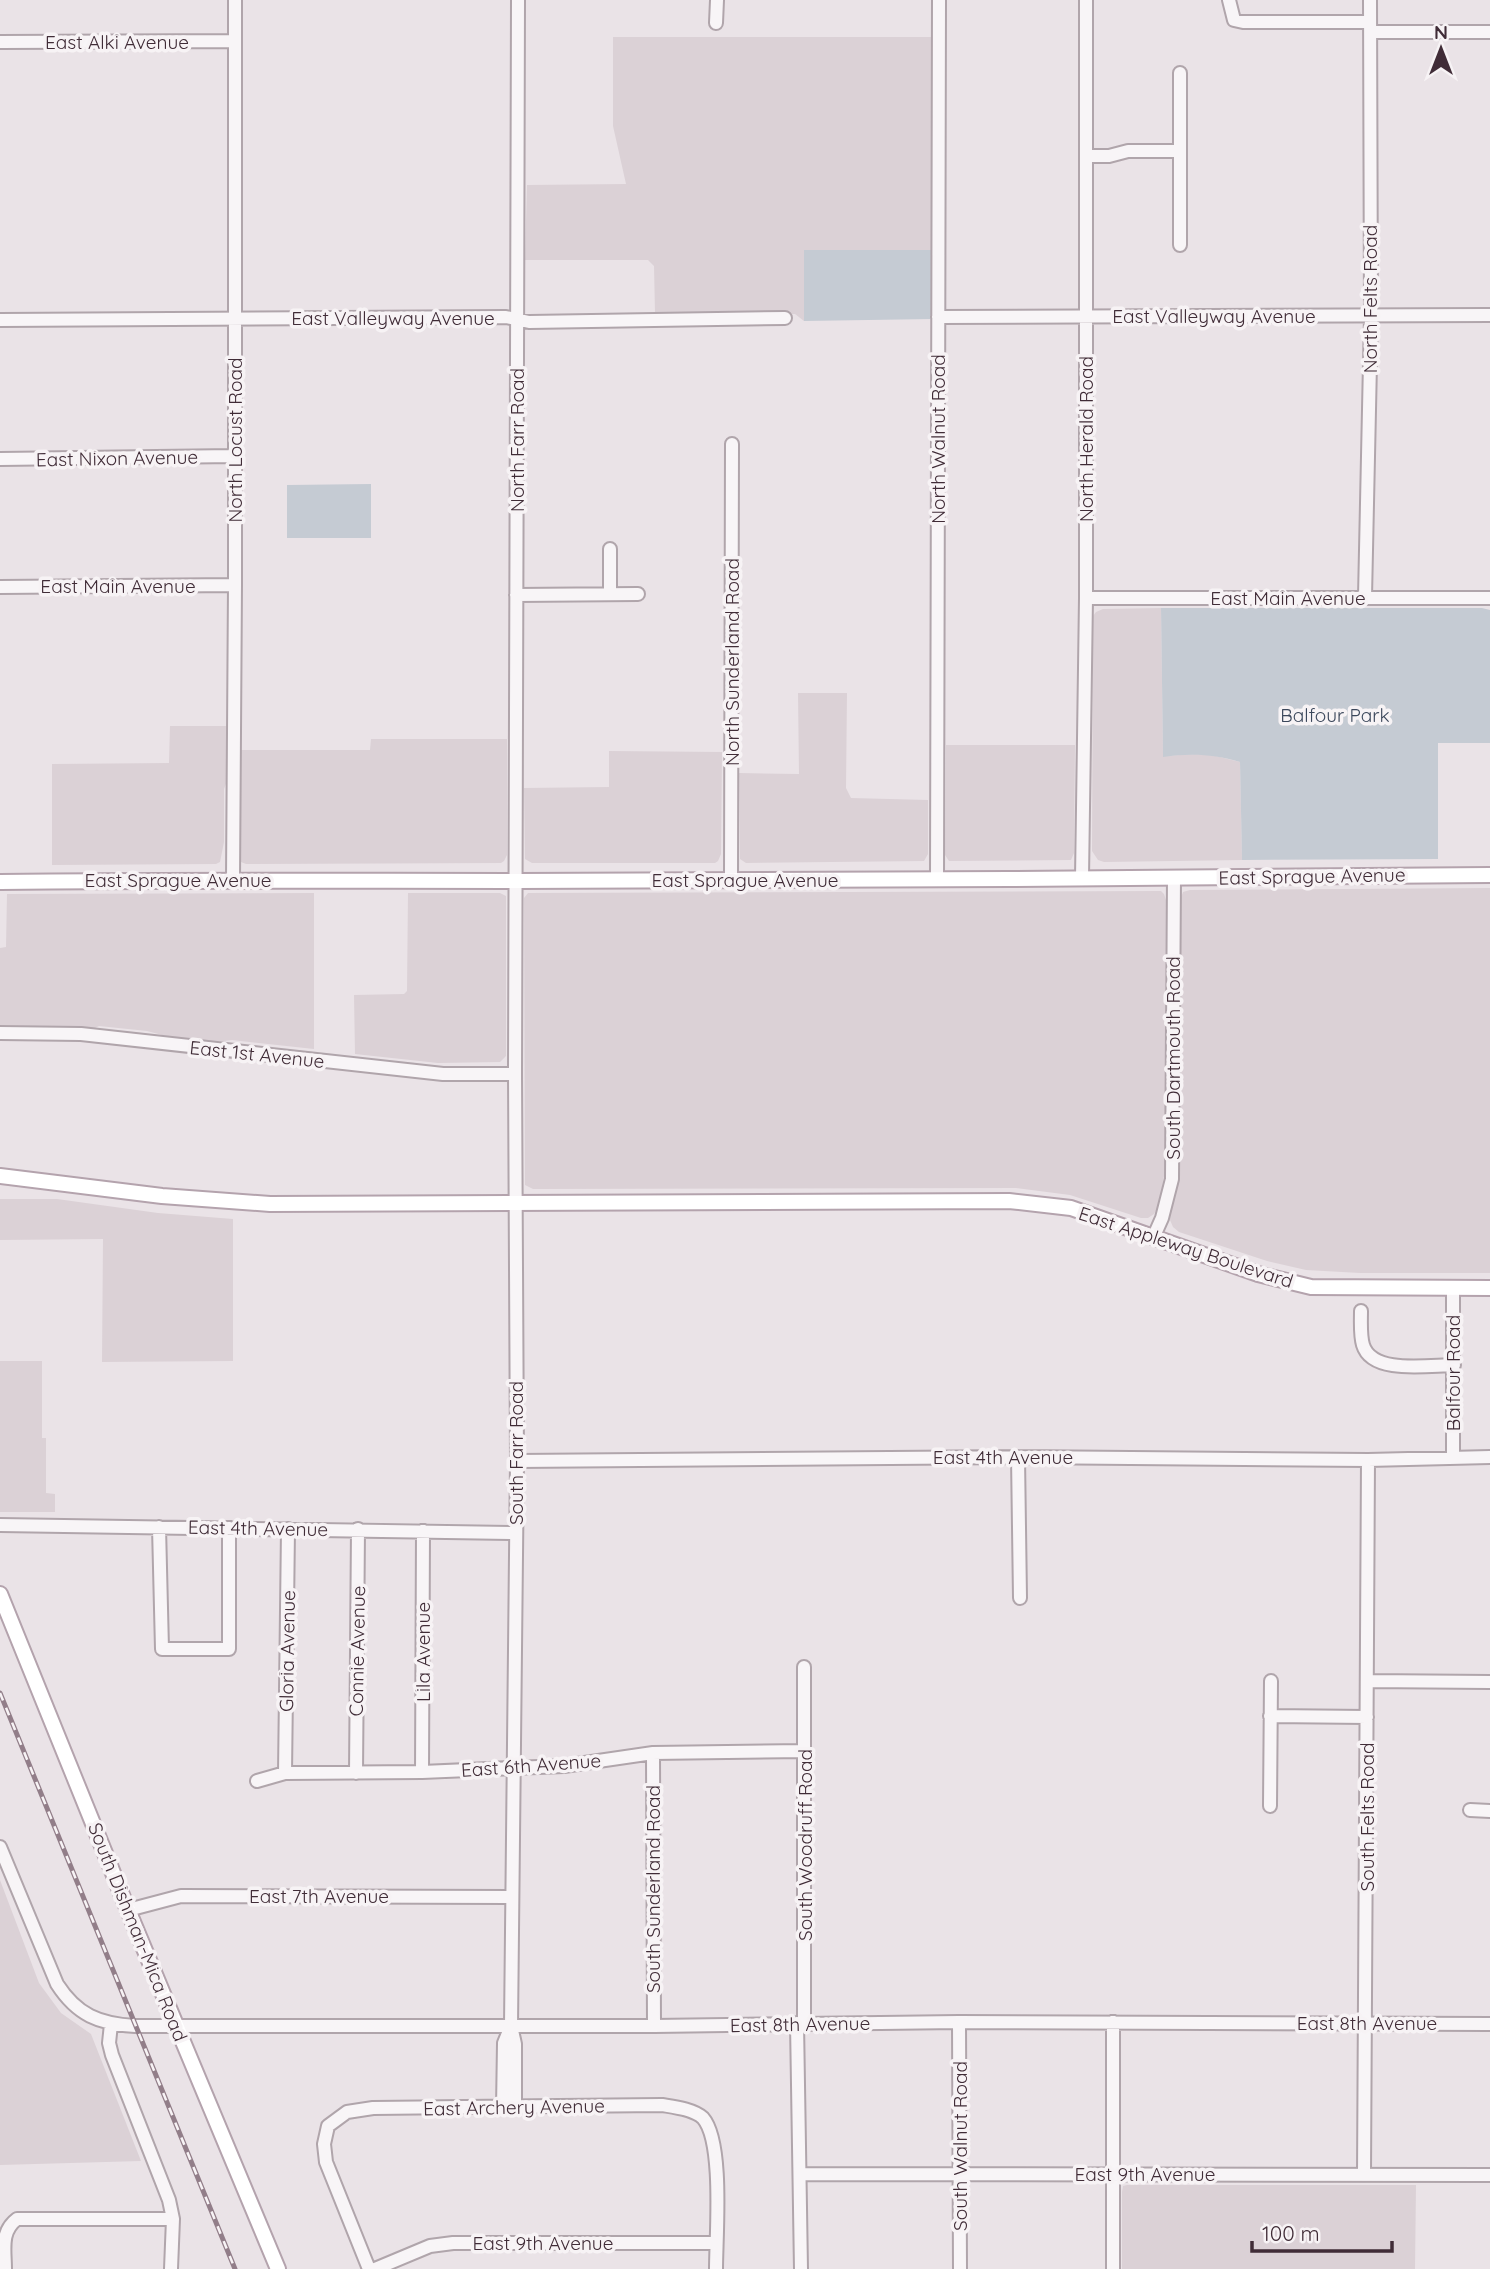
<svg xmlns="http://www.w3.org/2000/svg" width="1490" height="2269" font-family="Quicksand,sans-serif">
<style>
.built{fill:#dbd1d6}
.green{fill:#c5cbd3}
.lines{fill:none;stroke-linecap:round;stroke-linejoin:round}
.minor-casing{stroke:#b0a5ab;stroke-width:16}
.major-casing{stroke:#b4a3ad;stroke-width:18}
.minor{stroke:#f8f5f7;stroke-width:12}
.major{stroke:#fff;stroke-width:14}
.rail-casing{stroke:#927e89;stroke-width:5}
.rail{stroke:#f7f3f5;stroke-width:2.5;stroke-dasharray:8;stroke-linecap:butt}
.labels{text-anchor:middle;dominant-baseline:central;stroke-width:7;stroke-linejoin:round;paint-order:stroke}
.street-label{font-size:19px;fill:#402c37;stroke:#f7f3f5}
.park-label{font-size:19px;fill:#3b475b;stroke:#f7f3f5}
</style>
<rect width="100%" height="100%" fill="#eae3e7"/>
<path class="built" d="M613 37H933L934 250H804V321L795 314 655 313 654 266 648 260H525L527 185 626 184 613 126Z
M1161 608 1163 756 1196 754 1212 755 1240 762 1242 860 1104 862 1098 860 1092 851 1093 616 1096 612 1103 609Z
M798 693H847L846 788 851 798 928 800V854L924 861 746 863 740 859 739 773 799 774Z
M170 726H228V778L224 789V842L220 862 216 864 52 865V764L169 763Z
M371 739H507V855L504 861 501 863 246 864 241 862 239 858 237 750H370Z
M946 745H1075L1074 853 1071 860 949 861 945 855Z
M609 751 722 752 721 854 718 861 715 863H532L525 859 524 788 609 787Z
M1490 888V1273H1360L1306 1270 1267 1261 1179 1232 1173 1227 1170 1220V1211L1177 1173 1180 1043V900L1183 892 1190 890Z
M1161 891 1164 894 1166 900 1165 1170 1159 1206 1154 1214 1148 1218H1141L1070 1195 1016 1188 533 1189 525 1185 524 898 528 893Z
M314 893V1049L232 1040 216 1042 166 1036 147 1031 99 1026 93 1029 0 1025V948L6 947 7 894Z
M408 893H500L506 896V1056L500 1062 438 1063 355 1054 354 995 404 994 407 991Z
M0 1199H57L158 1213 233 1219V1361L102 1362 103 1239 0 1240Z
M0 1361H42V1438H46V1493L55 1494V1512H0Z
M0 1880 39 1983 61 2013 91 2034 141 2161 0 2165Z
M1127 2185H1416L1415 2269H1122V2192L1123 2186Z"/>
<path class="green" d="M804 250H934L933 319 804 321Z
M371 484V538H287V485Z
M1161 608H1482L1490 610V743H1438V859L1242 860 1240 762C1214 754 1190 753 1163 757Z"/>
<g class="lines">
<g class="minor-casing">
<path id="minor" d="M1229 0 1234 20 1243 22H1370
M716 23 717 0
M1370 32H1490
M0 42 235 41
M1180 73V245
M1086 156H1109L1128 151H1179
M938 317 1490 315
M0 320 506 317 529 322 785 318
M0 459 234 456
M610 549V594
M0 587 235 585
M516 595 638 594
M1365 597 1371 316 1370 0
M1086 598H1490
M1082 878 1086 598V0
M233 879 235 585V0
M937 879 939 0
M731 880 732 444
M0 1033 81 1034 443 1074H515
M1154 1236 1162 1218 1172 1179 1174 878
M1453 1288V1458
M1361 1311C1361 1322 1360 1335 1363 1345 1372 1375 1429 1365 1454 1365
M1018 1457 1020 1598
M517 1461 1018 1457 1368 1460 1490 1457
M0 1525 516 1533
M159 1527 162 1649H229V1528
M804 1667V2023
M1367 1681 1490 1682
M1270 1716 1367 1717
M653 1753 654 2026
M422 1772 423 1531
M285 1773 288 1529
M356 1773 358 1529
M257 1781 285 1773 422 1772 513 1768 564 1766 653 1753 805 1751
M1270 1806 1271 1681
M1470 1810 1490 1811
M0 1847 57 1984C77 2015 99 2024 135 2026H654L959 2022 1490 2024
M128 1910 181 1896 512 1897
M959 2022 960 2269
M797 2023 801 2269
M111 2024 109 2043 112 2055 169 2200 173 2219 171 2269
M503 2108 504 2043 511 2026
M515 2108V2044L511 2026 517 1461 515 1074 518 0
M801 2174 1490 2175
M1364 2175 1368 1460
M5 2269C5 2250 0 2232 17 2219H173
M369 2269 326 2162 324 2144 328 2126 347 2112 373 2108 662 2105C674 2107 693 2109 703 2118 724 2142 716 2236 716 2269
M375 2269 430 2246 453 2243H716
M1113 2269V2022"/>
</g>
<g class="major-casing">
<path id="major" d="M0 882C172 880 344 881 517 881 841 881 1166 878 1490 875
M0 1176 162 1196 270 1204 1009 1201 1071 1208 1258 1274 1311 1287 1490 1288
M0 1594 128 1910 278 2269"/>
</g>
<use href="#minor" class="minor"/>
<use href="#major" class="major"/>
<g class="rail-casing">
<path id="rail" d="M0 1693 235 2269"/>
</g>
<use href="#rail" class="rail"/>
</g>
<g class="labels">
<g class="street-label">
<text x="117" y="42">East Alki Avenue</text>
<text transform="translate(1370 299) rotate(-90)">North Felts Road</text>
<text x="1214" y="316">East Valleyway Avenue</text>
<text x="393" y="318">East Valleyway Avenue</text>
<text transform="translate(938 439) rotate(-90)">North Walnut Road</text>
<text transform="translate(1086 439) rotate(-90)">North Herald Road</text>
<text transform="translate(235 440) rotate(-90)">North Locust Road</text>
<text transform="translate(517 440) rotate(-90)">North Farr Road</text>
<text transform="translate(117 458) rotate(-1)">East Nixon Avenue</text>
<text x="118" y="586">East Main Avenue</text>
<text x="1288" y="598">East Main Avenue</text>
<text transform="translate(732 662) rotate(-90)">North Sunderland Road</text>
<text transform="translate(1312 876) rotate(-1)">East Sprague Avenue</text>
<text x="178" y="880">East Sprague Avenue</text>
<text x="745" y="880">East Sprague Avenue</text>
<text transform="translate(257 1054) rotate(6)">East 1st Avenue</text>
<text transform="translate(1173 1058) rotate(-90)">South Dartmouth Road</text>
<text transform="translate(1186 1247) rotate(18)">East Appleway Boulevard</text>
<text transform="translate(1453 1373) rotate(-90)">Balfour Road</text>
<text transform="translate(516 1453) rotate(-90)">South Farr Road</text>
<text x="1003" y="1457">East 4th Avenue</text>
<text transform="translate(258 1528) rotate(1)">East 4th Avenue</text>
<text transform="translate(287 1651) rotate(-89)">Gloria Avenue</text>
<text transform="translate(357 1651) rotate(-89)">Connie Avenue</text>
<text transform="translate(423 1652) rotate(-90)">Lila Avenue</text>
<text transform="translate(531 1765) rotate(-4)">East 6th Avenue</text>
<text transform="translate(1367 1817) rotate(-90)">South Felts Road</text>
<text transform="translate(805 1845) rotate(-90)">South Woodruff Road</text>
<text transform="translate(653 1889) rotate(-90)">South Sunderland Road</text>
<text x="319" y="1896">East 7th Avenue</text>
<text transform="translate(138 1932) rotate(68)">South Dishman-Mica Road</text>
<text x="1367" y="2023">East 8th Avenue</text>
<text transform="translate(800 2024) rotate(-1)">East 8th Avenue</text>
<text transform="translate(514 2107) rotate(-1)">East Archery Avenue</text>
<text transform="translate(960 2146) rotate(-90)">South Walnut Road</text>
<text x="1145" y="2174">East 9th Avenue</text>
<text x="543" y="2243">East 9th Avenue</text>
</g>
<g class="park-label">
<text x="1335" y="715">Balfour Park</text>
</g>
</g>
<g transform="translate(1441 49)" stroke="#f7f3f5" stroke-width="5" paint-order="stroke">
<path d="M0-5L12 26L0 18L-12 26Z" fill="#402c37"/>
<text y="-10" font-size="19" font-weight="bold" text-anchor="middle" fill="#402c37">N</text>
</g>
<path d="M1252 2241v10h140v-10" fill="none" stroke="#402c37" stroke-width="3.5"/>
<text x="1262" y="2241" font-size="21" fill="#402c37" stroke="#f7f3f5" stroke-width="5" paint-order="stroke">100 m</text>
</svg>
